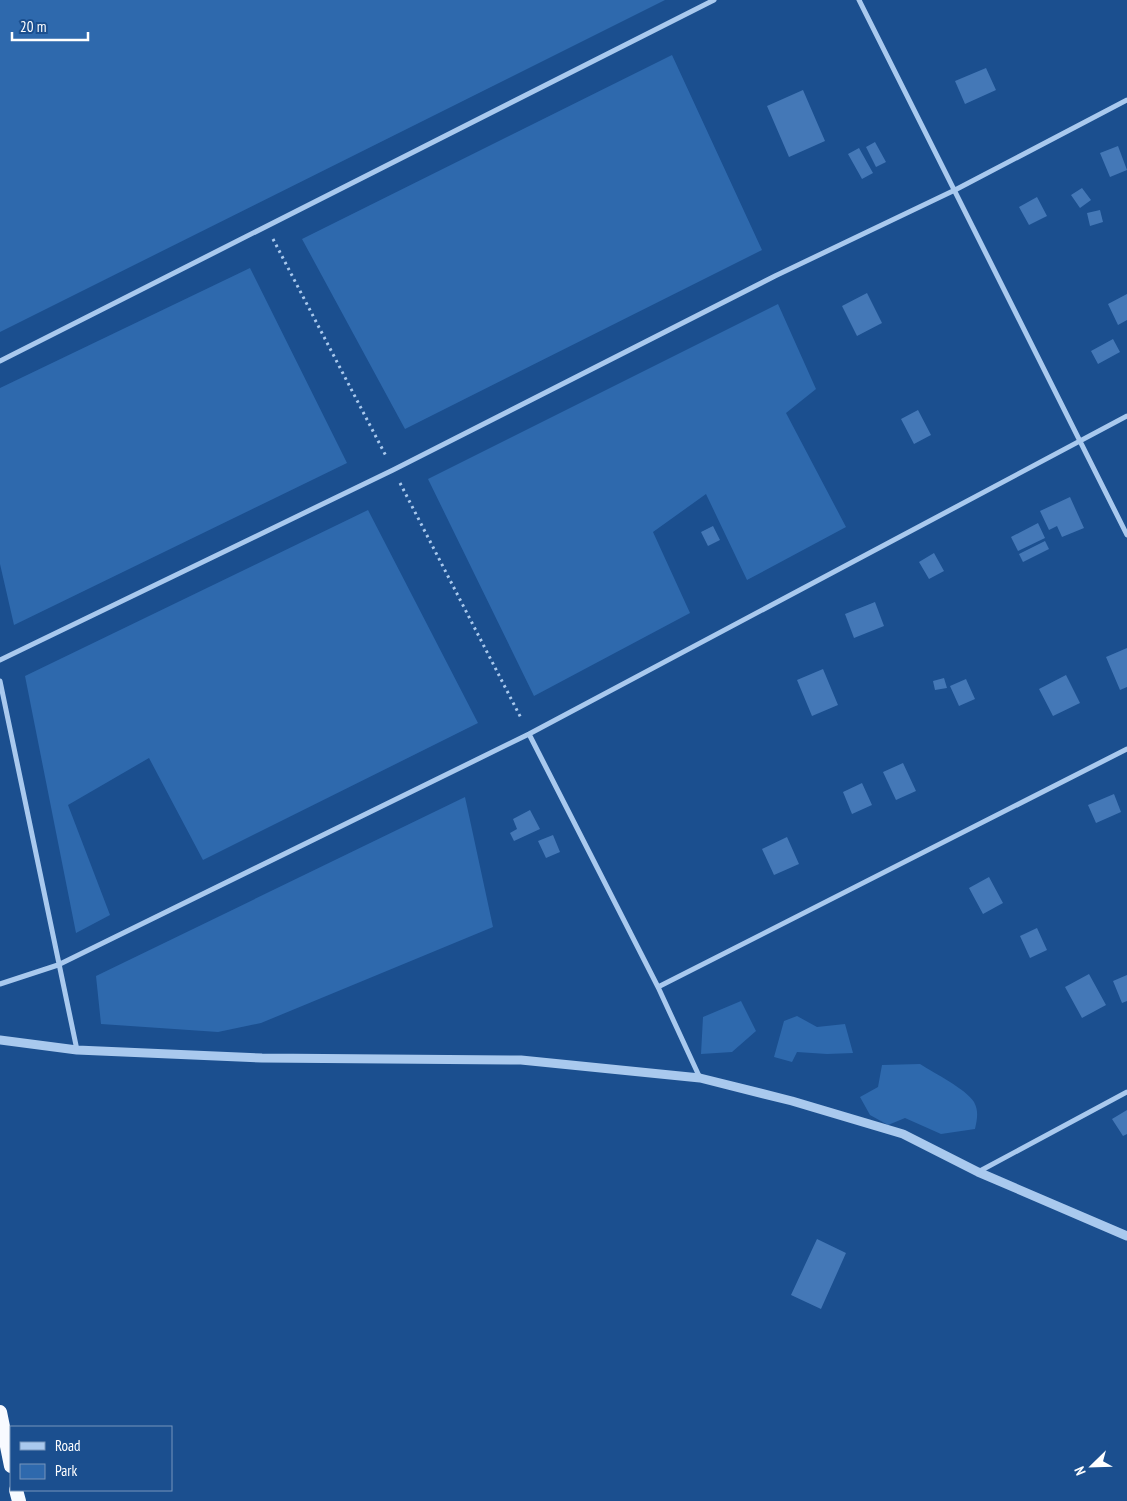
<svg xmlns="http://www.w3.org/2000/svg" width="1127" height="1501" font-family="'PT Sans Narrow',sans-serif">
<style>
.green{fill:#2e69ad}
.building{fill:#4478b7}
.lines{fill:none;stroke-linecap:round;stroke-linejoin:round}
.path{stroke:#a9c9ee;stroke-width:3;stroke-dasharray:2.5 4;stroke-linecap:butt}
.minor{stroke:#a9c9ee;stroke-width:5}
.tertiary{stroke:#a9c9ee;stroke-width:9}
.trunk{stroke:#f8faff;stroke-width:14}
</style>
<rect width="100%" height="100%" fill="#1b4f8f"/>
<path class="green" d="M0 0H665L0 332Z
M672 55 762 250 405 429 302 239Z
M250 268 347 463 14 625 0 564V388Z
M778 304 816 389 786 413 846 527 747 580 706 494 653 532 690 613 534 696 428 479Z
M368 510 478 723 203 860 149 758 68 805 110 915 76 933 25 676Z
M465 797 493 927 261 1023 218 1032 101 1024 96 976Z
M741 1001 756 1031 732 1052 701 1054 703 1017Z
M797 1016 817 1027 845 1024 853 1053 827 1054 797 1052 792 1062 774 1057 784 1021Z
M920 1064C934 1073 966 1089 974 1102 979 1111 977 1120 975 1129L941 1134 905 1118 888 1125 870 1115 860 1097 878 1087 882 1065Z"/>
<path class="building" d="M986 68 996 90 965 104 955 81Z
M803 90 825 141 789 157 767 106Z
M875 142 886 162 876 167 866 147Z
M1118 146 1127 170 1110 177 1100 153Z
M859 148 873 173 862 179 848 154Z
M1082 188 1091 200 1080 208 1071 195Z
M1037 197 1047 216 1029 225 1019 207Z
M1100 210 1103 222 1090 226 1087 213Z
M867 293 882 323 857 336 842 306Z
M1127 294V320L1118 325 1108 304Z
M1113 339 1120 352 1098 364 1091 351Z
M918 410 931 435 914 444 901 419Z
M1070 497 1084 528 1062 537 1057 526 1049 530 1040 511Z
M1038 523 1045 538 1018 551 1011 537Z
M713 526 720 540 708 546 701 532Z
M1045 541 1049 549 1023 562 1019 554Z
M934 553 944 571 929 579 919 562Z
M875 602 884 626 854 638 845 614Z
M1127 648V687L1120 690 1106 657Z
M823 669 838 705 812 716 797 680Z
M1066 675 1080 703 1053 716 1039 689Z
M944 678 947 688 935 690 933 681Z
M966 679 975 699 959 706 950 686Z
M903 763 916 791 896 800 883 772Z
M862 783 872 805 852 814 843 792Z
M1114 794 1121 812 1096 823 1088 805Z
M530 810 540 829 514 841 510 833 517 829 513 819Z
M553 835 560 852 546 858 538 841Z
M787 837 799 864 774 875 762 849Z
M989 877 1003 903 983 914 969 888Z
M1037 928 1047 950 1030 958 1020 936Z
M1089 974 1106 1005 1082 1018 1065 987Z
M1127 975V1001L1122 1003 1113 981Z
M1127 1110V1134L1123 1136 1112 1119Z
M817 1239 846 1253 821 1309 791 1295Z"/>
<g class="lines">
<path class="path" d="M273 239 387 458
M400 483 522 720"/>
<path class="minor" d="M859 0 1127 535
M0 361 714 0
M0 660 393 470 775 276 955 190 1127 100
M0 681 77 1050
M529 734 658 987 700 1078
M0 984 58 965 529 734 1127 416
M658 987 1127 749
M978 1172 1127 1092"/>
<path class="tertiary" d="M0 1040 77 1050 262 1058 521 1060 700 1078 792 1101 903 1134 978 1172 1127 1236"/>
<path class="trunk" d="M0 1412 11 1466
M16 1490 19 1501"/>
</g>
<rect x="10" y="1426" width="162" height="65" fill="#1b4f8f" stroke="#7695bc"/>
<rect x="20" y="1442" width="25" height="8" fill="#a9c9ee" stroke="#7695bc"/>
<text x="55" y="1451" font-size="15" fill="#ffffff">Road</text>
<rect x="20" y="1464" width="25" height="15" fill="#2e69ad" stroke="#7695bc"/>
<text x="55" y="1476" font-size="15" fill="#ffffff">Park</text>
<g transform="translate(1092 1466) rotate(247)" stroke="#1b4f8f" stroke-width="4" paint-order="stroke">
<path d="M0-4L9 19L0 12L-9 19Z" fill="#ffffff"/>
<text y="-8" font-size="14" font-weight="bold" text-anchor="middle" fill="#ffffff">N</text>
</g>
<path d="M12 32v8h76v-8" fill="none" stroke="#ffffff" stroke-width="2.5"/>
<text x="20" y="32" font-size="15" fill="#ffffff" stroke="#1b4f8f" stroke-width="4" paint-order="stroke">20 m</text>
</svg>
